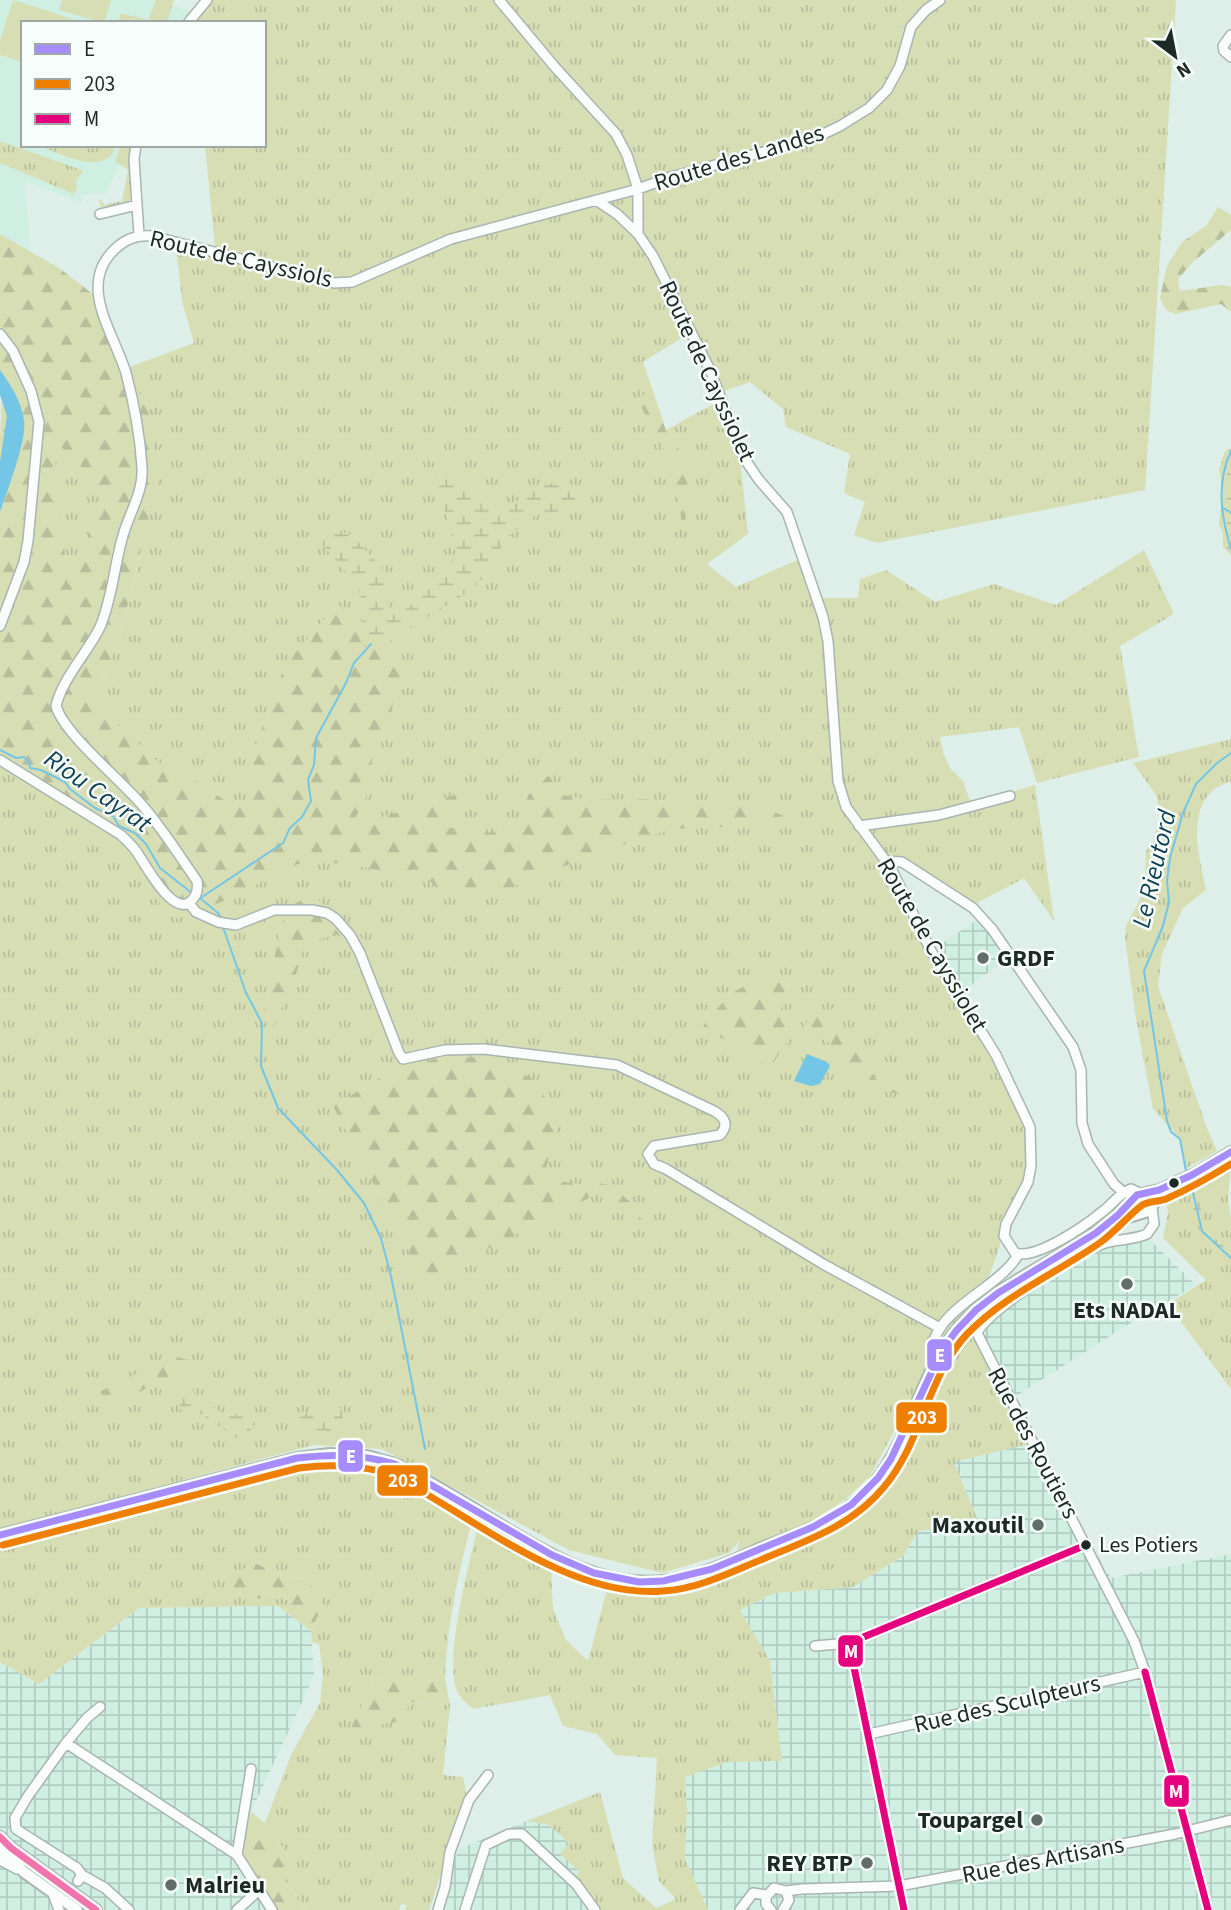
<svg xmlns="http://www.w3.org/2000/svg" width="1231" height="1910" font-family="'Source Sans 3',sans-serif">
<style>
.built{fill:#d0efe3}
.industrial{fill:url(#industrial-grid)}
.grass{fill:url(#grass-tufts)}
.forest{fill:url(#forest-firs);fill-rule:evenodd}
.wetland{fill:url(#wetland-marsh)}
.park{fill:#d7deb4}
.water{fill:#73c6e6}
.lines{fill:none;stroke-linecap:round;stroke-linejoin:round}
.stream{stroke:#73c6e6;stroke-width:2}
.minor-casing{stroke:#a8b5b0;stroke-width:12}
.major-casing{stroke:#a8b5b0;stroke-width:14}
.minor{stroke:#fafdfc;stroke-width:9}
.major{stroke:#fafdfc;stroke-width:10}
.bus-1-casing{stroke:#f7fdfb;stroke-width:12}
.bus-2-casing{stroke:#f7fdfb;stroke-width:12}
.bus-3-casing{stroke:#f7fdfb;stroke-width:12}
.bus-4-casing{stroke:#f7fdfb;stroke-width:12}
.bus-1{stroke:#a68cff;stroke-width:7}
.bus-2{stroke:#ee7f00;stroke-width:7}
.bus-3{stroke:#e5007d;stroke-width:7}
.bus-4{stroke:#f174ac;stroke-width:7}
.poi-dot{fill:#606e69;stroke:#f7fdfb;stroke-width:2.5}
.bus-dot{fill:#1c2924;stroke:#f7fdfb;stroke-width:2.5}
.labels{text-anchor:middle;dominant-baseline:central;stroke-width:5;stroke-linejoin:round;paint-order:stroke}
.bus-label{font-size:22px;fill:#1c2924;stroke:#f7fdfb;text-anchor:start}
.street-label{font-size:24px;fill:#1c2924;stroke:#f7fdfb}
.poi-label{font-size:24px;font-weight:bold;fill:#1c2924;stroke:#f7fdfb;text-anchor:end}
.water-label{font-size:26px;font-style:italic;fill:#0e3f52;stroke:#f7fdfb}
.line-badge{stroke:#f7fdfb;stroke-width:2.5}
.badge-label{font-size:19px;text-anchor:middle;font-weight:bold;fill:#fff}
</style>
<defs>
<pattern id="industrial-grid" width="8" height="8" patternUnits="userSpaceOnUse" patternTransform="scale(1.75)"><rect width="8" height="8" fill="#d0efe3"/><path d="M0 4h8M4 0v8" fill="none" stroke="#b2cdc3"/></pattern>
<pattern id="grass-tufts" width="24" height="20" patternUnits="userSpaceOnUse" patternTransform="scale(1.75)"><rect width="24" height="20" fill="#d7deb4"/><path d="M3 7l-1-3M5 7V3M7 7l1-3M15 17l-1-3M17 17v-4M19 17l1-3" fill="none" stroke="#b8be9b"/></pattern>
<pattern id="forest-firs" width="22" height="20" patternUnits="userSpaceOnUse" patternTransform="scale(1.75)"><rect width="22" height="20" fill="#d7deb4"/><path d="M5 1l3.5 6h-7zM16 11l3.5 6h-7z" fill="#b8be9b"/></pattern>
<pattern id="wetland-marsh" width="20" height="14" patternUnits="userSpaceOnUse" patternTransform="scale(1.75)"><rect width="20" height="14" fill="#d7deb4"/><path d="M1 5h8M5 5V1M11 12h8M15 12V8" fill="none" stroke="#b8be9b"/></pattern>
</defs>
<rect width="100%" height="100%" fill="#deefe9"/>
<path class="built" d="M0 0H174L172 5 192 12 184 23H23V145H129L106 193 81 195 82 203 25 181 30 250 0 234Z"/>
<path class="industrial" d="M980 918 1006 960 956 996 928 953Z
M1150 1240 1196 1285 1124 1327 1015 1397 984 1340 987 1326 1022 1298 1105 1248Z
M1032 1443 1111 1578 1231 1554V1910H708L685 1858 687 1810 685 1777 727 1762 782 1761 770 1661 740 1610 775 1593 853 1587 903 1556 918 1531 979 1523 954 1462Z
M278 1606 311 1631 314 1676 251 1812 242 1852 276 1910H0V1662L39 1684 139 1608Z
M527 1821 549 1825 569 1843 589 1894 599 1910H433L459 1849Z"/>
<path class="grass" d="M156 0H174L167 23H118L121 13 148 20Z
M213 0H1176L1145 490 877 543 854 535 865 502 844 493 850 454 786 427 783 409 750 382 716 394 685 336 643 362 666 430 717 402 740 459 748 534 707 564 736 587 804 557 819 598H858L860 579 886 570 935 602 994 584 1056 605 1144 550 1174 614 1120 646 1139 757 1037 783 1019 727 940 737 944 755 950 768 963 781 971 804 1035 785 1054 921 1024 878 973 905 907 860 885 866 928 953 986 1042 1023 1115 1028 1156 1027 1177 1001 1226 1000 1246 970 1330 1032 1443 954 1462 979 1523 918 1531 903 1556 853 1587 775 1593 740 1610 770 1661 782 1761 727 1762 685 1777 687 1810 685 1858 708 1910H599L576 1876 579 1871 560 1854 569 1843 549 1825 527 1821 600 1792 623 1878 656 1908 676 1899 659 1881 652 1844 657 1758 615 1755 597 1734 563 1726 550 1695 473 1709C468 1704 461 1699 458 1693 442 1660 471 1558 479 1521L551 1566 553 1609 566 1640 588 1661 607 1589 663 1593 683 1589 713 1572 834 1527 879 1488 902 1459 912 1453 914 1424 930 1389 918 1387 870 1476 846 1499 810 1522 737 1551 740 1540 729 1553 662 1573 569 1550 382 1449 314 1445 0 1529V762L97 693 119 640 141 552 127 368 194 343 182 301 176 247 216 258 205 145H264V23H195Z
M0 141 82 170V173L76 180 77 189 74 194 0 163Z
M37 145H113L114 151C100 176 57 152 37 145Z
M121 145H133L131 198 128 204 101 207 99 200H101L104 205 122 201 128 170 115 161Z
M52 438 108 493 68 587Z
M1231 739V781C1225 784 1215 787 1211 792 1187 816 1200 861 1206 890L1183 908 1162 954 1158 986 1206 1126 1217 1151 1185 1169 1180 1139 1153 1109 1136 1019 1125 938 1126 926 1145 890 1146 851 1153 842 1160 816 1156 795 1133 763Z
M1231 1164 1228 1199 1231 1219V1389L1168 1304 1206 1280 1163 1238 1168 1213 1167 1206 1175 1197Z
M325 1463 383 1466 407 1476 474 1514C459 1568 447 1623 445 1679L407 1685 375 1678 351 1729 406 1720 408 1702 450 1705 443 1775 463 1777 467 1796 429 1910H405L407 1905 401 1904 399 1910H306L284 1880V1849L265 1823 291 1755 320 1703 323 1674 319 1644 312 1642 311 1631 323 1604 308 1579 286 1577 257 1564 263 1592 291 1601 290 1615 278 1606 139 1608 39 1684 0 1662V1543L253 1477Z"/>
<path class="forest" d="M1218 207 1231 215V230L1192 263 1178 279 1180 291 1222 285 1231 287V312L1221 304 1175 314 1166 310 1160 298 1167 266 1182 242 1207 225Z
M0 234 59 268 102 301 127 368 149 412 158 481 119 640 97 693 100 708 159 763 202 784 231 805 249 798 256 745 285 665 337 604 378 633 406 678 376 738 365 802 349 827 461 793 432 832 467 825 489 833 520 821 528 796 548 776 563 795 588 800 634 799 752 803 784 816 723 827 671 829 585 858 500 892 442 893 429 880 342 863 298 864 219 903 177 919 143 887 135 843 11 761 3 763 0 759V439L3 375 0 372ZM53 439 107 493 68 585Z
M652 390 666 431 686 459 688 491 684 534 675 481 666 454 637 399Z
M312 895 354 929 376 955 337 935 306 942 292 987 272 1029 263 1012 282 922 294 904Z
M787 980 793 999 778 1010 792 1034 772 1065 755 1060 703 1026C735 987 736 983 787 980Z
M813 1003 833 1024 878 1081 901 1094 876 1090 854 1078 840 1064 830 1043 804 1030Z
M477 1057 532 1078 545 1097V1114L558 1125 543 1179 586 1185 599 1183 613 1186 633 1205 643 1222 637 1226 599 1193 424 1281 333 1106 405 1063 443 1058Z
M174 1356 188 1360 185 1368V1381L174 1389 162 1378 124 1402 102 1403 101 1391Z
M257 1564 286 1577 308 1579 323 1604 311 1631 290 1615V1601L264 1592 260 1599 236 1593 231 1577 249 1565Z
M375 1678 407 1684 445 1679 450 1705 409 1702 407 1720 350 1730Z
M251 1812 265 1823 284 1849V1880L306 1910H276L242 1852Z"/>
<path class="wetland" d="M1231 449V555L1223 547V533L1219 525 1223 489 1219 469 1225 451Z
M434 462 446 466 472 494 491 508C499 506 508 505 514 502 540 490 548 471 576 495L570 512 536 515 515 531 495 556 482 579 465 594 387 643 365 652 362 631 363 605 357 585 316 537 332 528 353 536 385 572 388 610 396 616 420 599 456 555C451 523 437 494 434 462Z
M1196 1183 1204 1226 1208 1234 1231 1250V1259L1198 1229 1188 1187Z
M192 1390 209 1405 221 1412 254 1417 257 1422 244 1437 236 1438 198 1412 181 1410 176 1391Z
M343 1408 341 1432 301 1429 296 1420 313 1409Z"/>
<path class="park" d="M13 0 85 23H23V62L0 55V41Z
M62 0H111L104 23 59 10Z"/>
<path class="water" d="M0 370C11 385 21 401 24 420 27 441 7 491 0 512V462L7 416 0 395Z
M807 1054 827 1062 830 1066 820 1084 811 1086 794 1081Z"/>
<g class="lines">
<path class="stream" d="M1231 451C1216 483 1221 516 1231 549
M1223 508 1231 513
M0 750 16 758 24 757 29 762 30 768 41 770 65 782 70 789 95 808 113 816 119 826 135 833 146 844 160 868 192 893
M202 897 283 843 290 828 302 817 311 801 308 780 314 765 316 738 346 683 354 663 371 644
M200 898 218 913 221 918
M223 927 246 993 262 1023 261 1066 278 1108 337 1170 364 1203 381 1238 391 1276 425 1449
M1186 1171 1180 1139 1171 1132 1167 1121 1144 971 1163 926 1169 902 1167 881 1170 858 1183 813 1196 784 1217 763 1231 753
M1191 1184 1202 1231 1231 1258"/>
<g class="minor-casing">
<path id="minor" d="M499 0 554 66 616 134 627 155 638 189V234
M188 23 207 0
M1231 35 1223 46 1224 51 1231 57
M136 145 134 159 139 235
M596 200 617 214 638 234 653 256 710 370 744 458 759 480 787 512 823 617 828 641 838 781 846 807 891 868 931 951 996 1055 1030 1127 1031 1166 1028 1182 1006 1224 1004 1236 1015 1253C1036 1260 1085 1226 1102 1212 1112 1205 1119 1193 1131 1189L1140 1193
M100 214 137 205
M0 334 13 351 31 391 39 422 28 541 24 562 0 626
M0 760 121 835C126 840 132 845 136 851 145 863 177 927 195 896 198 891 198 887 197 881 179 855 162 828 142 805 120 779 64 734 56 706 62 679 88 652 100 627 112 599 114 568 122 539 128 515 144 492 142 467 140 436 134 403 126 373 114 333 77 286 114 250 125 239 136 235 152 236L334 283 352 282 451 239 638 189 671 177 815 138 840 126 869 108 887 90 900 66 911 27 926 10 940 0
M859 826 939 815 1010 796
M886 861 902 862 973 908 992 929 1073 1047 1081 1070 1082 1123 1088 1144 1114 1184 1123 1192 1127 1193
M189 903 196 912 218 922 236 925 274 910H312L327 913 336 919 350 935 360 953 399 1053 403 1059 445 1050 484 1049 617 1065 714 1111C725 1117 729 1125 720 1135L654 1146 648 1154 654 1164 666 1169 823 1264 940 1328
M1152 1207 1154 1224 1147 1234C1134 1240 1118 1239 1105 1243 1080 1251 986 1311 977 1333L1134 1641 1145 1672 1208 1910
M933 1368C919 1313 996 1293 1018 1255
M849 1643 904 1910
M815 1646 849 1643 1086 1545
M869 1734 1145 1672
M66 1743 87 1718 100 1707
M237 1855 251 1769
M0 1860 17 1869
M82 1875 105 1888 129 1910
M78 1881 82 1875 77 1868 16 1829 15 1818 28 1796 66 1743 237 1855 272 1910
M53 1894 59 1910
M237 1910 258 1891
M438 1910 445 1887 450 1852 469 1800 488 1775
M465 1910 486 1845 509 1834H522L576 1884 595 1910
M740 1910 753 1893 766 1895
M771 1910 766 1904V1897L774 1888 786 1891 802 1889 899 1886 1175 1834 1231 1820
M783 1910 789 1900 786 1891"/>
</g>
<g class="major-casing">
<path id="major" d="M1188 1178 1231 1152
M1119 1220 1148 1211 1157 1199 1169 1191
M0 1535 297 1458 330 1454 367 1456 395 1464C428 1481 460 1500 492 1520 544 1551 599 1588 663 1581 695 1578 730 1562 759 1549 794 1535 834 1523 862 1496 909 1452 916 1380 956 1331 1005 1271 1090 1254 1137 1195L1159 1190 1192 1175
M0 1837 11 1848 96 1910
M0 1849 24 1872 77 1910"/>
</g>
<use href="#minor" class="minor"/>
<use href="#major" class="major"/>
<g class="bus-1-casing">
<path id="bus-1" d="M0 1535 297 1458C333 1454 360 1454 395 1464L552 1555 594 1573 639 1582 663 1581 712 1569 813 1527 851 1505 878 1478 891 1459 942 1350 956 1331 976 1310 998 1293 1096 1233 1118 1215 1137 1195 1159 1190 1192 1175 1231 1152"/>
</g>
<g class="bus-2-casing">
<path id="bus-2" d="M3 1545 299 1468C332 1464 359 1465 391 1474 472 1516 569 1599 663 1591 699 1589 731 1572 763 1559 808 1540 852 1526 884 1487 922 1442 927 1377 967 1334 1006 1294 1057 1273 1101 1242 1116 1231 1127 1217 1141 1206 1147 1201 1158 1202 1166 1199 1189 1189 1210 1177 1231 1164"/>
</g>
<g class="bus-3-casing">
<path id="bus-3" d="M1145 1672 1208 1910
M904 1910 849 1643 1086 1545"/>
</g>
<g class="bus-4-casing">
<path id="bus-4" d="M0 1837 11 1848 96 1910"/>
</g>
<use href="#bus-1" class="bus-1"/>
<use href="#bus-2" class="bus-2"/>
<use href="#bus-3" class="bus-3"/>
<use href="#bus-4" class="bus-4"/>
</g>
<g class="poi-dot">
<circle cx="983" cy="958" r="7"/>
<circle cx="1127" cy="1284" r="7"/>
<circle cx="1038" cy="1525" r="7"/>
<circle cx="1037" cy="1820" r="7"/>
<circle cx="867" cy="1863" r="7"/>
<circle cx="171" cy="1885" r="7"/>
</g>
<g class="bus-dot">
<circle cx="1174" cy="1183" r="6"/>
<circle cx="1086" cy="1545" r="6"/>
</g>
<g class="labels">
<g class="bus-label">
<text x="1099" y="1545">Les Potiers</text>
</g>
<g class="street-label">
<text transform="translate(739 158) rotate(-17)">Route des Landes</text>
<text transform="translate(241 259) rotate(13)">Route de Cayssiols</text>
<text transform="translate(707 371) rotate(65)">Route de Cayssiolet</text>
<text transform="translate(932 945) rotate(60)">Route de Cayssiolet</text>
<text transform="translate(1033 1443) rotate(62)">Rue des Routiers</text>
<text transform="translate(1007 1704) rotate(-13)">Rue des Sculpteurs</text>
<text transform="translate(1043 1860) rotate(-11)">Rue des Artisans</text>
</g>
<g class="poi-label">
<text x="997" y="958" text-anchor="start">GRDF</text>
<text x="1127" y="1310" text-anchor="middle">Ets NADAL</text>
<text x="1024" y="1525">Maxoutil</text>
<text x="1023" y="1820">Toupargel</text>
<text x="853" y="1863">REY BTP</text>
<text x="185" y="1885" text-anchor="start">Malrieu</text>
</g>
<g class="water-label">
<text transform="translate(98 791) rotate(35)">Riou Cayrat</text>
<text transform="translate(1154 869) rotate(-77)">Le Rieutord</text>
</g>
</g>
<g class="line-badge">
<rect x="926" y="1338" width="27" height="34" rx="7" fill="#a68cff"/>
<rect x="895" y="1401" width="53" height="33" rx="7" fill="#ee7f00"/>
<rect x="337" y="1439" width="27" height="34" rx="7" fill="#a68cff"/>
<rect x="376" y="1464" width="53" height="33" rx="7" fill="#ee7f00"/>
<rect x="837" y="1634" width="27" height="34" rx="7" fill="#e5007d"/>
<rect x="1163" y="1774" width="27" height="34" rx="7" fill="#e5007d"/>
</g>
<g class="badge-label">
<text x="940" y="1362">E</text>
<text x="922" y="1424">203</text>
<text x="351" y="1463">E</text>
<text x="403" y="1487">203</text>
<text x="851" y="1658">M</text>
<text x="1176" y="1798">M</text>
</g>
<rect x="21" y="21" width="245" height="126" fill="#f7fdfb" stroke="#9fa8a5" stroke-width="2"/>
<rect x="35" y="44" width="35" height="10" fill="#a68cff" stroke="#9fa8a5" stroke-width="2"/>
<text x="84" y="56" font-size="21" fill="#1c2924">E</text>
<rect x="35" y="79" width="35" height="10" fill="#ee7f00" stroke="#9fa8a5" stroke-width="2"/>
<text x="84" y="91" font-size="21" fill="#1c2924">203</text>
<rect x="35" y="114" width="35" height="10" fill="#e5007d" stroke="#9fa8a5" stroke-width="2"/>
<text x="84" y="126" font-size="21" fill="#1c2924">M</text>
<g transform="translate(1175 56) rotate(148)" stroke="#f7fdfb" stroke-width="5" paint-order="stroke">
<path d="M0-5L12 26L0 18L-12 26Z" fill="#1c2924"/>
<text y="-10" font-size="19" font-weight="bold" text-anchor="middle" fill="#1c2924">N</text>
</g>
</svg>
